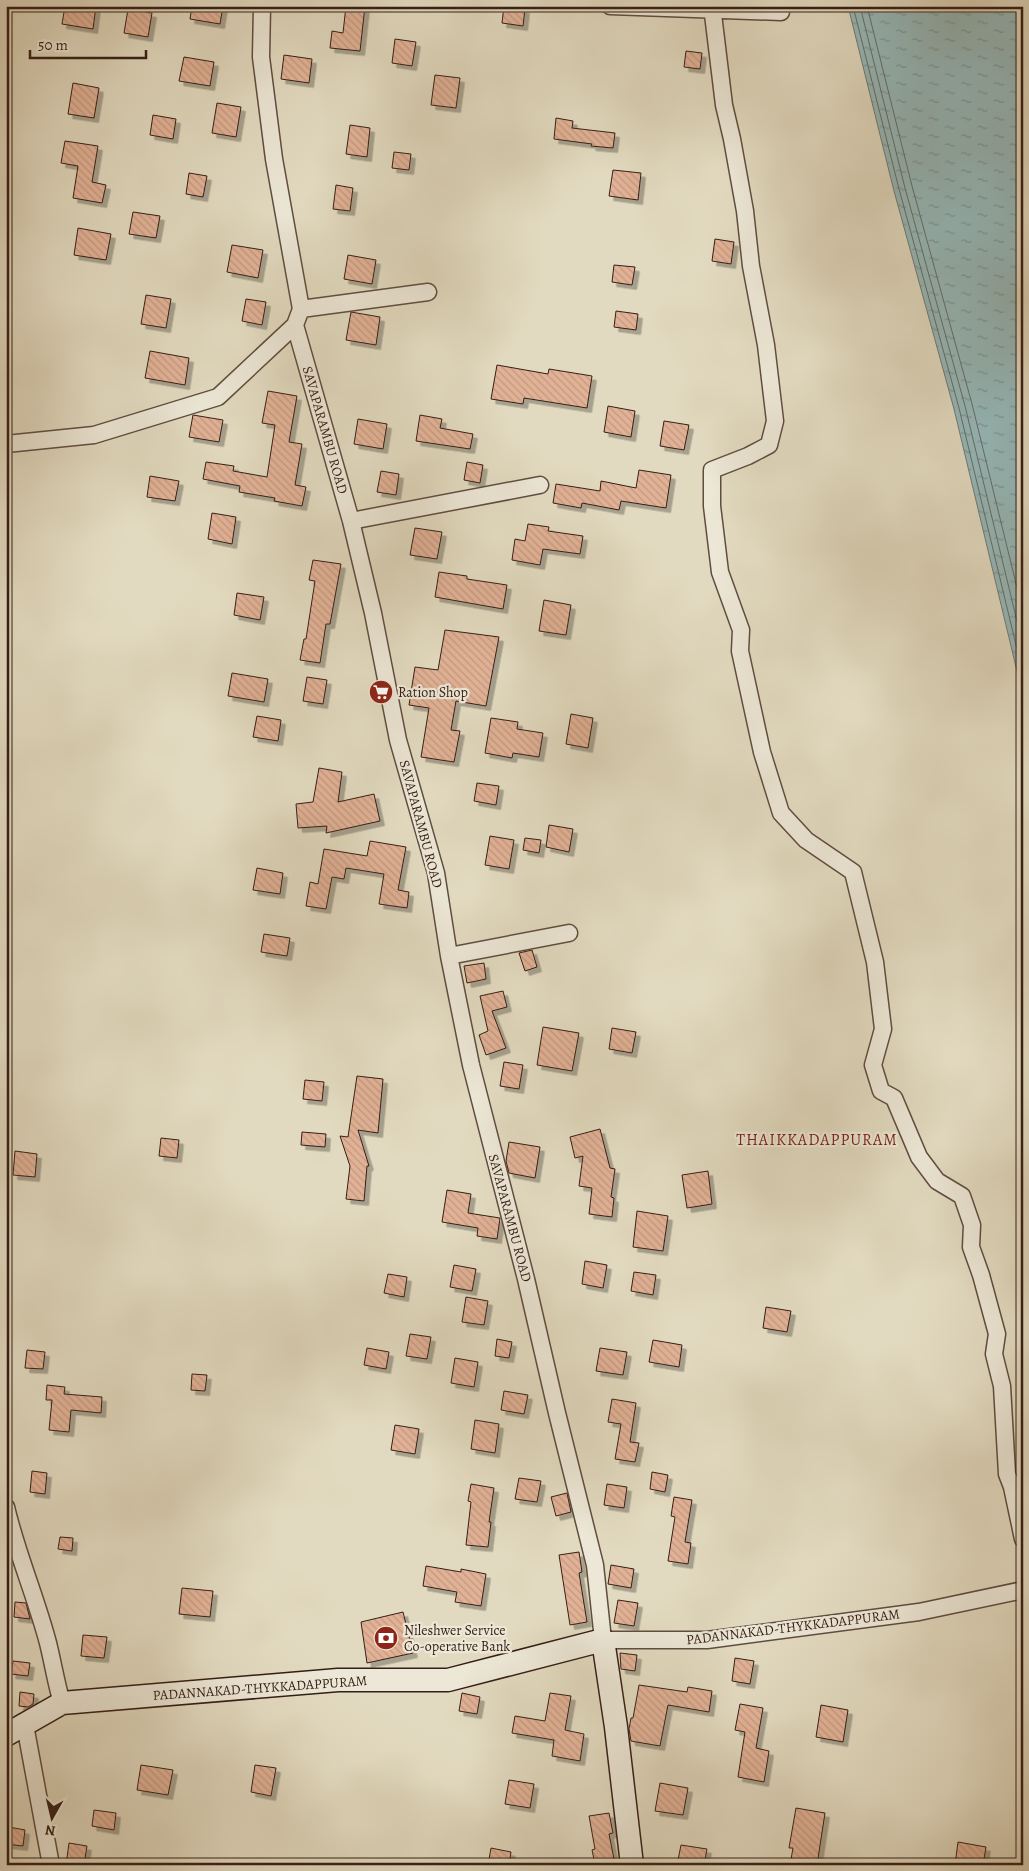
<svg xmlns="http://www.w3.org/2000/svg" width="1029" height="1871" font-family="Alegreya,serif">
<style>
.water{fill:url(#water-ripples);stroke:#6f7b78}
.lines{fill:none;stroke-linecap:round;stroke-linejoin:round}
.shore{stroke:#666c68;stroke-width:1}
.building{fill:url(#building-back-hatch);stroke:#351e16;filter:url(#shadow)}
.minor-casing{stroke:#604d40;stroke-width:19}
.secondary-casing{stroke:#351e16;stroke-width:25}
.minor{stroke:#ece7d6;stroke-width:16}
.secondary{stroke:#ece7d6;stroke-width:22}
.labels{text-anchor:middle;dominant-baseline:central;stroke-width:4.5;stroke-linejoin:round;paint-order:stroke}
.street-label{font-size:14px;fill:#351e16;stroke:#ece7d6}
.poi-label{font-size:14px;fill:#351e16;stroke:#ece7d6;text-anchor:start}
.quarter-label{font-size:16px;letter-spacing:1px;fill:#7a1f14;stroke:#ece7d6}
</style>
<defs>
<pattern id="water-ripples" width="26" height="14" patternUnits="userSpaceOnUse" patternTransform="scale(1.25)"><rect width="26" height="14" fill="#96b9ba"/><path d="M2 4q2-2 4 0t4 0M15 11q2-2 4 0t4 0" fill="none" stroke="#7b9696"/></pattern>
<pattern id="building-back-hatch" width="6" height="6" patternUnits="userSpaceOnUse" patternTransform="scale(1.25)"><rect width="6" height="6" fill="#e2b296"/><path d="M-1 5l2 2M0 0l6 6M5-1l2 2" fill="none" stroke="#c29981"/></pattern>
<filter id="shadow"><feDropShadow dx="4.5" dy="4.5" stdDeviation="0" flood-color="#0004"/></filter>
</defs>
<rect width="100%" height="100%" fill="#e2dac0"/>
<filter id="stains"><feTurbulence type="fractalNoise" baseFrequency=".004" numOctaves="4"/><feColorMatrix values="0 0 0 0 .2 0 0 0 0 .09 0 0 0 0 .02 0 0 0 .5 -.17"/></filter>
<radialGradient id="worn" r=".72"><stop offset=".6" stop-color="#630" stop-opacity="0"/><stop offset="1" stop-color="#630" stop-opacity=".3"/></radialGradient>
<path class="water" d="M848 6H1023V696L954 409 894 191Z"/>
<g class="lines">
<path class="shore" d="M853 6 899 189 959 408 1023 674
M860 6 905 188 965 406 1023 646
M867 6 912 186 972 404 1023 612"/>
</g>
<path class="building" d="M65 6H96L93 29 62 24Z
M192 6H223L220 24 190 19Z
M346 6H365L360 51 330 48 332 31 343 33Z
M504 6 525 9 523 26 502 23Z
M128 9 152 13 148 37 124 33Z
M395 39 416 42 412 66 392 63Z
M686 51 702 53 700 69 684 67Z
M284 55 312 59 309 83 281 79Z
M184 57 214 62 210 86 179 81Z
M435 75 460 78 456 108 431 105Z
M73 83 99 88 94 118 68 114Z
M217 103 241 107 236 137 212 133Z
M153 115 176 119 173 139 150 135Z
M556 118 573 121 572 128 615 133 613 148 591 146 592 144 554 139Z
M350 125 370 128 367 157 346 154Z
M65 141 98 146 92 182 106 185 102 203 73 198 78 166 61 163Z
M394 152 411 154 409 170 392 168Z
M613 170 641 173 638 200 609 196Z
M189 173 207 176 203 197 186 194Z
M336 185 353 188 350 211 333 209Z
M133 212 160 216 156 238 129 234Z
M78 228 111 234 106 260 74 255Z
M715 239 734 242 731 264 712 261Z
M232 245 263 250 258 278 227 272Z
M348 255 376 260 372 284 344 279Z
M614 265 635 267 632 285 612 282Z
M146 295 171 299 166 328 141 324Z
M246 299 266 302 262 325 242 321Z
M616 311 638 314 636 330 614 327Z
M351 312 380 317 376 345 346 340Z
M150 351 189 358 185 385 145 378Z
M497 365 548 374 549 369 592 376 587 408 524 398 523 404 491 399Z
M268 391 297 396 289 442 302 444 295 485 306 487 302 506 274 501 275 498 239 492 240 486 203 479 206 462 234 466 233 471 267 477 275 425 262 423Z
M608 406 635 411 631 437 604 432Z
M193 415 223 420 219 442 189 437Z
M420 415 442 419 440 428 473 434 470 449 416 441Z
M358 419 387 424 383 449 354 444Z
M664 421 689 425 684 450 660 446Z
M467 462 483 465 480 483 464 480Z
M639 470 671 475 666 508 621 501 619 510 582 503 581 508 553 503 556 484 600 491 601 481 636 488Z
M381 471 399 474 396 495 377 492Z
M150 476 179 481 175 501 147 497Z
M212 513 236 517 232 544 208 539Z
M528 524 549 527 548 531 583 536 580 554 543 549 540 565 512 560 515 539 525 541Z
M415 528 442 532 437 559 410 555Z
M313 560 341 564 330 624H326L320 663 300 660 304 639H306L315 581 309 580Z
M439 572 467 576V579L507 585 503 609 435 597Z
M237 593 264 597 260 620 234 615Z
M544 600 571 605 566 635 539 631Z
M445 630 499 637 486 706 456 701 451 730 460 731 454 762 421 757 429 708 409 705 415 667 438 670Z
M232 673 268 679 264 702 228 696Z
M307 677 327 680 323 704 303 701Z
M571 714 593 718 588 748 566 744Z
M257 716 281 720 278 741 253 737Z
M491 718 518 722 517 729 543 733 539 757 513 753 512 758 485 753Z
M319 768 342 772 338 802 374 794 380 821 326 833 327 826 298 828 296 804 313 802Z
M477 783 499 786 496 805 474 801Z
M549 825 573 829 569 852 546 847Z
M490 836 514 840 509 869 485 865Z
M525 838 541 840 539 853 523 850Z
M370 841 406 847 398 890 409 892 407 908 379 904 384 874 346 868 344 879 332 877 326 909 306 906 310 882 318 884 324 849 367 856Z
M257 868 283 873 280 894 253 890Z
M264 934 290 938 287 956 261 952Z
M532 950 537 967 525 971 519 953Z
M484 963 486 979 467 983 464 966Z
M503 991 507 1007 492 1011 506 1048 486 1055 479 1035 488 1031 480 996Z
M543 1027 579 1033 572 1071 537 1065Z
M612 1028 636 1032 632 1053 609 1049Z
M504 1062 523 1065 519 1089 500 1086Z
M357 1076 383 1079 378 1133 358 1130 369 1166H367L364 1201 346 1199 350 1166 340 1136 348 1137Z
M305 1080 324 1082 322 1101 303 1099Z
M600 1129 610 1168 615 1169 611 1197 614 1198 612 1217 589 1214 592 1188 579 1186 583 1156 575 1158 570 1137Z
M302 1132 326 1134 325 1147 301 1145Z
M161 1138 179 1140 177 1158 159 1156Z
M509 1142 540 1147 535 1178 509 1173 506 1161Z
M15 1151 37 1154 35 1177 13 1175Z
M708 1171 712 1204 687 1208 682 1175Z
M447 1190 471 1194 468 1213 500 1218 497 1239 477 1236 478 1228 442 1222Z
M637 1211 668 1216 663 1251 633 1247Z
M585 1261 607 1265 603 1288 582 1284Z
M454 1265 476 1269 472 1291 450 1287Z
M634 1272 656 1275 653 1295 631 1291Z
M388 1274 407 1277 404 1297 384 1293Z
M466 1297 488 1301 484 1325 462 1322Z
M766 1307 791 1311 787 1332 763 1328Z
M410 1334 431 1337 427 1359 406 1356Z
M497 1339 512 1342 509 1358 495 1356Z
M653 1340 682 1345 679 1367 649 1362Z
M367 1348 389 1352 386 1369 364 1365Z
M600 1348 627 1352 623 1375 596 1371Z
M27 1350 45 1352 43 1369 25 1368Z
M455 1358 478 1362 474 1387 451 1383Z
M192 1374 207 1375 205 1391 191 1390Z
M47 1385 65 1387 64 1394 102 1397 101 1413 71 1410 69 1432 49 1430 52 1400H46Z
M504 1391 528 1395 524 1414 501 1410Z
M612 1399 636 1403 630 1442 639 1443 635 1462 615 1459 621 1424 608 1422Z
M475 1420 499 1424 495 1453 471 1449Z
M395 1425 419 1429 415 1454 391 1450Z
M32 1471 47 1473 45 1494 30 1492Z
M652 1472 668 1475 665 1492 650 1489Z
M519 1478 541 1481 537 1502 515 1499Z
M471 1484 494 1488 489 1522H491L488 1547 466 1545 471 1502 468 1501Z
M607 1484 627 1487 624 1508 604 1505Z
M567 1493 571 1512 556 1516 551 1497Z
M674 1497 692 1500 685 1542 691 1543 688 1564 668 1561 675 1517 671 1516Z
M60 1537 73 1538 72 1551 58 1549Z
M579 1552 582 1572 579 1573 587 1622 570 1625 559 1555Z
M611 1565 634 1569 631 1588 608 1584Z
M426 1566 461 1572V1569L486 1574 481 1606 455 1602 457 1592 423 1586Z
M182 1588 213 1591 210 1617 179 1614Z
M618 1600 638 1603 634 1626 614 1623Z
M15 1602 26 1603 30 1619 14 1617Z
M403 1612 413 1653 367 1663 361 1622Z
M83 1635 107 1637 104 1658 81 1656Z
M620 1653 637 1655 635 1671 621 1669Z
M735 1658 754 1661 750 1684 732 1681Z
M13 1661 30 1663 28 1676 11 1674Z
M639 1685 687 1692 688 1687 712 1691 709 1712 668 1705 660 1746 631 1741 629 1729 631 1718H633Z
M20 1692 34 1694 33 1704 28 1707 19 1706Z
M462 1693 480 1697 477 1714 459 1711Z
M550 1693 571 1696 565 1730 584 1734 580 1761 552 1756 554 1740 512 1733 515 1716 545 1721Z
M740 1704 763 1708 756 1748 769 1751 764 1782 738 1777 745 1732 735 1730Z
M821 1705 848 1710 843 1742 816 1737Z
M141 1765 173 1770 168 1795 137 1790Z
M255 1765 276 1768 271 1796 251 1792Z
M509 1780 534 1784 530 1808 505 1804Z
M660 1783 688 1788 683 1815 655 1811Z
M796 1808 825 1813 817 1865H790L793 1848H789Z
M94 1810 116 1813 114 1830 92 1826Z
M609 1813 613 1833 609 1834 614 1859 595 1864 592 1850 595 1849 589 1816Z
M9 1827 25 1830 23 1846 6 1844Z
M958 1842 986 1847 983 1865H955Z
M69 1843 87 1846 84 1865H66Z
M681 1845 707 1849 704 1865H677Z
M491 1848 511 1852 509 1865H488Z"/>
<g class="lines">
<g class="minor-casing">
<path id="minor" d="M262 6 261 57 274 159 301 309 295 325 351 521 373 613 398 740 436 873 449 956 471 1065 526 1279 557 1413 595 1565 603 1640H707L919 1612 1023 1590
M610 6 781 12
M712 6 724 105 732 139 745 211 751 266 766 345 775 421 769 445 748 456 712 470V506L720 572 741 630 740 651 762 752 781 813 806 840 853 872 875 962 883 1029 873 1065 881 1091 894 1098 919 1157 937 1181 962 1196 972 1225 971 1247 981 1275 997 1334 994 1354 1002 1386 1007 1474 1012 1487 1023 1539
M301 309 428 292
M6 444 94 435 218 397 295 325
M351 521 540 485
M449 956 569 933
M6 1507C17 1554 36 1597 48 1643 53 1663 56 1683 62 1703
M25 1725 51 1865"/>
</g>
<g class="secondary-casing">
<path id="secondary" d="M6 1735 62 1703 338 1680H448L603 1640 616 1727 632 1865"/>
</g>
<use href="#minor" class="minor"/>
<use href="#secondary" class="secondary"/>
</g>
<defs>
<g id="supermarket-disc" transform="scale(1.25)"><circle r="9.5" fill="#8f2418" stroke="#ece7d6"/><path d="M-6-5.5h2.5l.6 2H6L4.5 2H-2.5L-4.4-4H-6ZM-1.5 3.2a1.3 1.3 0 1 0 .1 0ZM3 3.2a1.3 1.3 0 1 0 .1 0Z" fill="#fff"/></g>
<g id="bank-disc" transform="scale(1.25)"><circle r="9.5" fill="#8f2418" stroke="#ece7d6"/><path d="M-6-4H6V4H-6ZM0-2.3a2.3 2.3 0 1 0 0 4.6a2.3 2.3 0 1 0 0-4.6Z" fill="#fff"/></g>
</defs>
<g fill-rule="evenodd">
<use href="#supermarket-disc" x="381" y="692"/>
<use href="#bank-disc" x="386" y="1638"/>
</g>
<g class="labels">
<g class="street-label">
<text transform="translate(325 430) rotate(74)">SAVAPARAMBU ROAD</text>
<text transform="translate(421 824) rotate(75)">SAVAPARAMBU ROAD</text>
<text transform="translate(510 1218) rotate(75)">SAVAPARAMBU ROAD</text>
<text transform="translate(793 1627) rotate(-7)">PADANNAKAD-THYKKADAPPURAM</text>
<text transform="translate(260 1688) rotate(-4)">PADANNAKAD-THYKKADAPPURAM</text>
</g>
<g class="poi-label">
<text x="398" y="692">Ration Shop</text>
<text x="404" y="1630">Nileshwer Service<tspan x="404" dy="16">Co-operative Bank</tspan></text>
</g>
<g class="quarter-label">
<text x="817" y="1140">THAIKKADAPPURAM</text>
</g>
</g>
<rect width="1029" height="1871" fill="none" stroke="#e2dac0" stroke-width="25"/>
<rect x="8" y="8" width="1014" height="1856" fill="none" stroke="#351e16" stroke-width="2.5"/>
<rect x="12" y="12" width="1004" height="1846" fill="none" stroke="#351e16"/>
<g transform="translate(52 1818) rotate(188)" stroke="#ece7d6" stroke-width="4" paint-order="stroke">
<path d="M0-4L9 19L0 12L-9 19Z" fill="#351e16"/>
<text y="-8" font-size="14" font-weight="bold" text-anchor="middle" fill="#351e16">N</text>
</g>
<path d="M30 50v8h116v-8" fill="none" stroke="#351e16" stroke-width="2.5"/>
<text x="38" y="50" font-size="15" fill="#351e16" stroke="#ece7d6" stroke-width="4" paint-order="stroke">50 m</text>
<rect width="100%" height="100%" filter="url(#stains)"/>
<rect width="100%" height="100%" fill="url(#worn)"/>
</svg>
